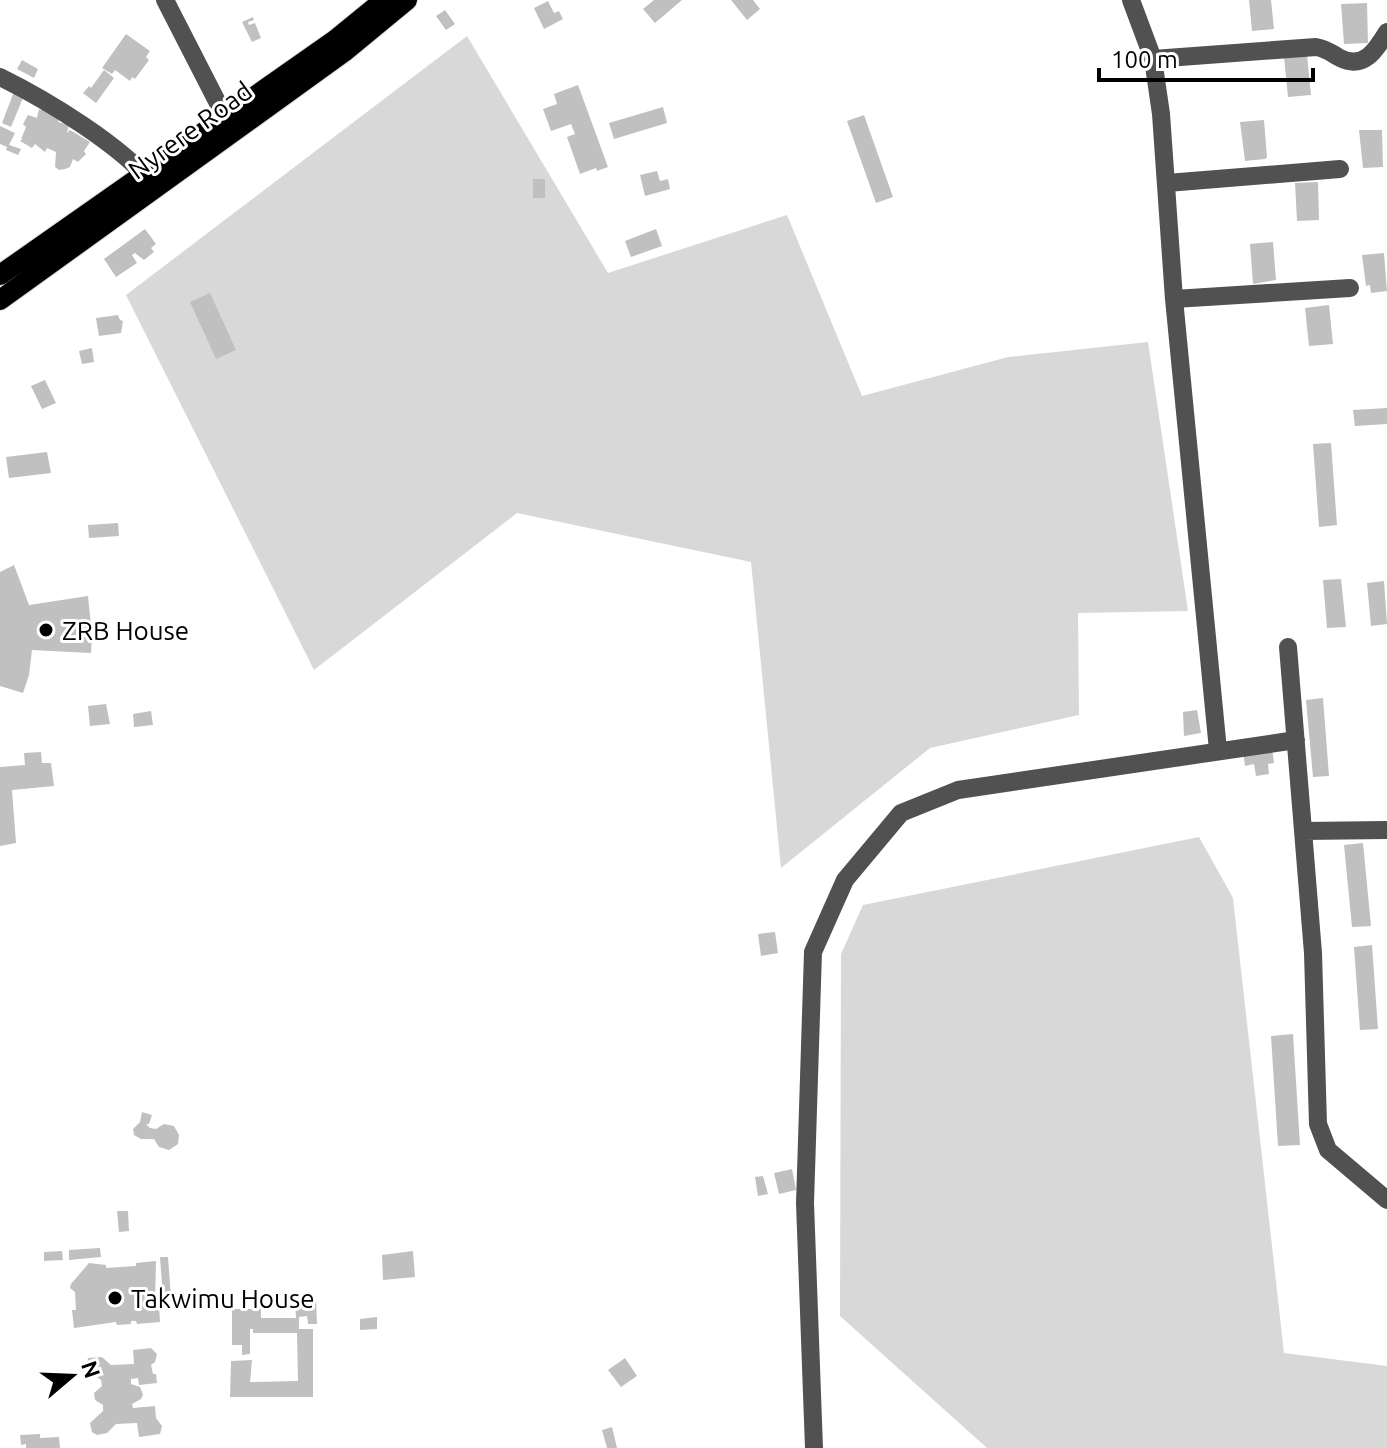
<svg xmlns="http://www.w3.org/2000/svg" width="1387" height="1448" font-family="Ubuntu,sans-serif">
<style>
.green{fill:#d8d8d8}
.building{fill:#c0c0c0}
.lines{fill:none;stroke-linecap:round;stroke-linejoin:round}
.major-casing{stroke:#dbdbdb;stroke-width:22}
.minor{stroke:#515151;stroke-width:18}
.major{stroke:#000;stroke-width:20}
.poi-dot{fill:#000;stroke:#fff;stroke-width:3}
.labels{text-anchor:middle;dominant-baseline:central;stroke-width:6;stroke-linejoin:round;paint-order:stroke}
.street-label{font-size:26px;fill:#000;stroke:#fff}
.poi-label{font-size:26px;fill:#000;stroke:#fff;text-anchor:start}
</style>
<rect width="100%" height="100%" fill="#fff"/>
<path class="green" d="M467 36 608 273 787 215 862 396 1008 357 1148 342 1188 611 1078 613 1079 715 930 748 781 868 751 562 517 513 314 670 126 295Z
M1199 837 1233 898 1284 1353 1387 1366V1448H987L840 1316 841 954 863 905Z"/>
<path class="building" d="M654 0H682L655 23 643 9Z
M731 0H753L760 9 747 20Z
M1249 0H1271L1274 29 1252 31Z
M548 1 554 13 559 11 563 19 544 29 534 8Z
M1367 3 1368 43 1344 44 1341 4Z
M445 10 455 24 446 30 436 16Z
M253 17 254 20 248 22 249 25 255 23 261 38 252 42 242 22Z
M126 34 150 51 146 57 149 60 135 79 132 77 130 81 115 70 112 74 102 68Z
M1307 55 1311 95 1288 97 1284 57Z
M22 60 38 69 34 78 17 69Z
M104 70 114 78 96 103 83 93 89 86 91 88Z
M578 85 608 167 597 171 596 168 580 174 567 137 575 134 571 124 551 131 543 109 557 104 554 94Z
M15 89 25 93 11 127 2 123Z
M44 106 60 118 58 122 69 125 67 133 70 130 90 142 84 151 86 154 78 162 73 159 70 167 65 169 59 170 55 167 56 152 47 148 45 152 35 144 32 148 20 141 23 139H21L26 127 23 124 28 115 37 118 39 109 41 110Z
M663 107 667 123 614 139 609 123Z
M864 115 893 197 876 203 847 121Z
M1264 120 1267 157 1265 159 1245 161 1240 122Z
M0 126 15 133 9 145 21 149 18 155 6 150 7 147 0 144Z
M1359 130H1382L1383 167 1363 168Z
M657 171 660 181 668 179 670 189 645 196 640 175Z
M533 179H545V198H533Z
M1318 182 1319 220 1297 221 1295 183Z
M145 229 156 244 151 248 154 252 144 260 135 253 132 255 137 263 116 277 104 259Z
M656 229 662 246 631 257 625 241Z
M1273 242 1276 280 1253 284 1250 244Z
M1384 253 1387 291 1371 293 1370 285 1366 286 1362 255Z
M210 293 236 350 216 359 190 302Z
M1329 305 1333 344 1309 346 1305 308Z
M118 315 120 320 123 321 121 333 99 336 96 318Z
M92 348 94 362 82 364 79 351Z
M45 380 56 403 42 409 31 386Z
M1387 408V424L1355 426 1353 410Z
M1331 443 1337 525 1319 527 1313 444Z
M47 452 51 473 9 478 6 457Z
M118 523 119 536 89 538 88 525Z
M14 565 29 605 88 596 92 635 91 653 32 650 29 675 23 693 0 686V572Z
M1341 579 1346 627 1327 628 1323 580Z
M1384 581 1387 624 1371 626 1367 583Z
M1323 698 1329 776 1313 777 1306 700Z
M106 704 110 724 90 726 88 706Z
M1197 710 1201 733 1184 736 1183 712Z
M151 711 153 725 134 727 133 714Z
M1272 748 1274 763 1268 764 1269 774 1256 776 1254 764 1245 766 1243 752Z
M41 752 42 763H51L54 786 12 790 16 843 0 846V767L25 765 24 753Z
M1363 843 1371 926 1352 927 1344 845Z
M775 932 778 953 761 956 758 934Z
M1372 945 1378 1029 1360 1030 1354 947Z
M1293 1034 1300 1145 1278 1146 1271 1036Z
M142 1112 152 1115 149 1124H146L150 1128 156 1129 164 1124 174 1126 179 1135 178 1144 169 1150 159 1147 154 1139H141L134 1135 133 1129 140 1122Z
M792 1169 796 1190 779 1194 774 1173Z
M763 1176 768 1194 758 1196 755 1177Z
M117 1211H128L129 1231 119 1232Z
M100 1248 101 1257 69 1260V1250Z
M62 1251 63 1260 44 1261V1252Z
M413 1251 415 1277 383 1280 382 1255Z
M160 1257H168L171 1298H163Z
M156 1261 155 1305H159L160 1322 137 1324 136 1321H131V1324L117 1325 116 1322 74 1328 72 1310H76L75 1292 70 1288 71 1284 89 1263 106 1265V1268L136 1266V1263Z
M316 1300 317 1324H308L307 1316 299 1317V1329H313V1397H230L231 1361 252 1360 250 1382 298 1381 297 1333H253V1329H250V1354L242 1355V1345H232V1309H261V1318H296L295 1301Z
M377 1317V1329L360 1330V1319Z
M151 1348 157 1354 155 1362 151 1365 153 1374H156L157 1383 139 1385 138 1378 131 1379V1384L140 1387 143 1395 141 1399 132 1404 133 1408 155 1406 156 1418 162 1426 160 1434 139 1437 137 1423 116 1424 107 1433 97 1435 92 1432 90 1423 103 1411V1405L95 1400 94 1393 102 1386 101 1380 86 1369 88 1358 102 1357 111 1365 134 1364 133 1350Z
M625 1358 637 1376 621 1387 608 1370Z
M612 1427 617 1448H607L602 1430Z
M40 1434V1438L59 1437 60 1448H26V1444L21 1445 20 1435Z"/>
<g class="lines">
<g class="major-casing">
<path id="major" d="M0 275 335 40 384 0
M0 300 344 52 407 0"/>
</g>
<path class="minor" d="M165 0 225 117
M1131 0 1153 59 1161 114 1174 299 1218 750
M1153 59 1316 47C1327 49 1331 53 1340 58 1364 70 1376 50 1387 32
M0 77C45 99 123 146 153 185
M1167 183 1340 169
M1174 299 1350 288
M1288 647 1313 953 1318 1124 1328 1150 1387 1200
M1303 831 1387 830
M814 1448 805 1203 813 952 845 880 901 813 958 790 1296 740"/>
<use href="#major" class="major"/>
</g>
<g class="poi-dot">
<circle cx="46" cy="630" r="8"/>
<circle cx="115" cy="1298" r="8"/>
</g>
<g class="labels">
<g class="street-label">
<text transform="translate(190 130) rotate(-36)">Nyrere Road</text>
</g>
<g class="poi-label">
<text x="62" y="630">ZRB House</text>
<text x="131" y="1298">Takwimu House</text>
</g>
</g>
<g transform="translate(72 1376) rotate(71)" stroke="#ffffff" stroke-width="6" paint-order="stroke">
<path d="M0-6L14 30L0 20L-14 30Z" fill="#000000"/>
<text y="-12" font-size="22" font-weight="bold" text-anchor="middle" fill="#000000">N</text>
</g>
<path d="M1099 68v12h214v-12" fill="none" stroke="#000000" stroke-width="4"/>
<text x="1111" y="68" font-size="24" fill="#000000" stroke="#ffffff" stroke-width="6" paint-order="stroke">100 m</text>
</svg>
